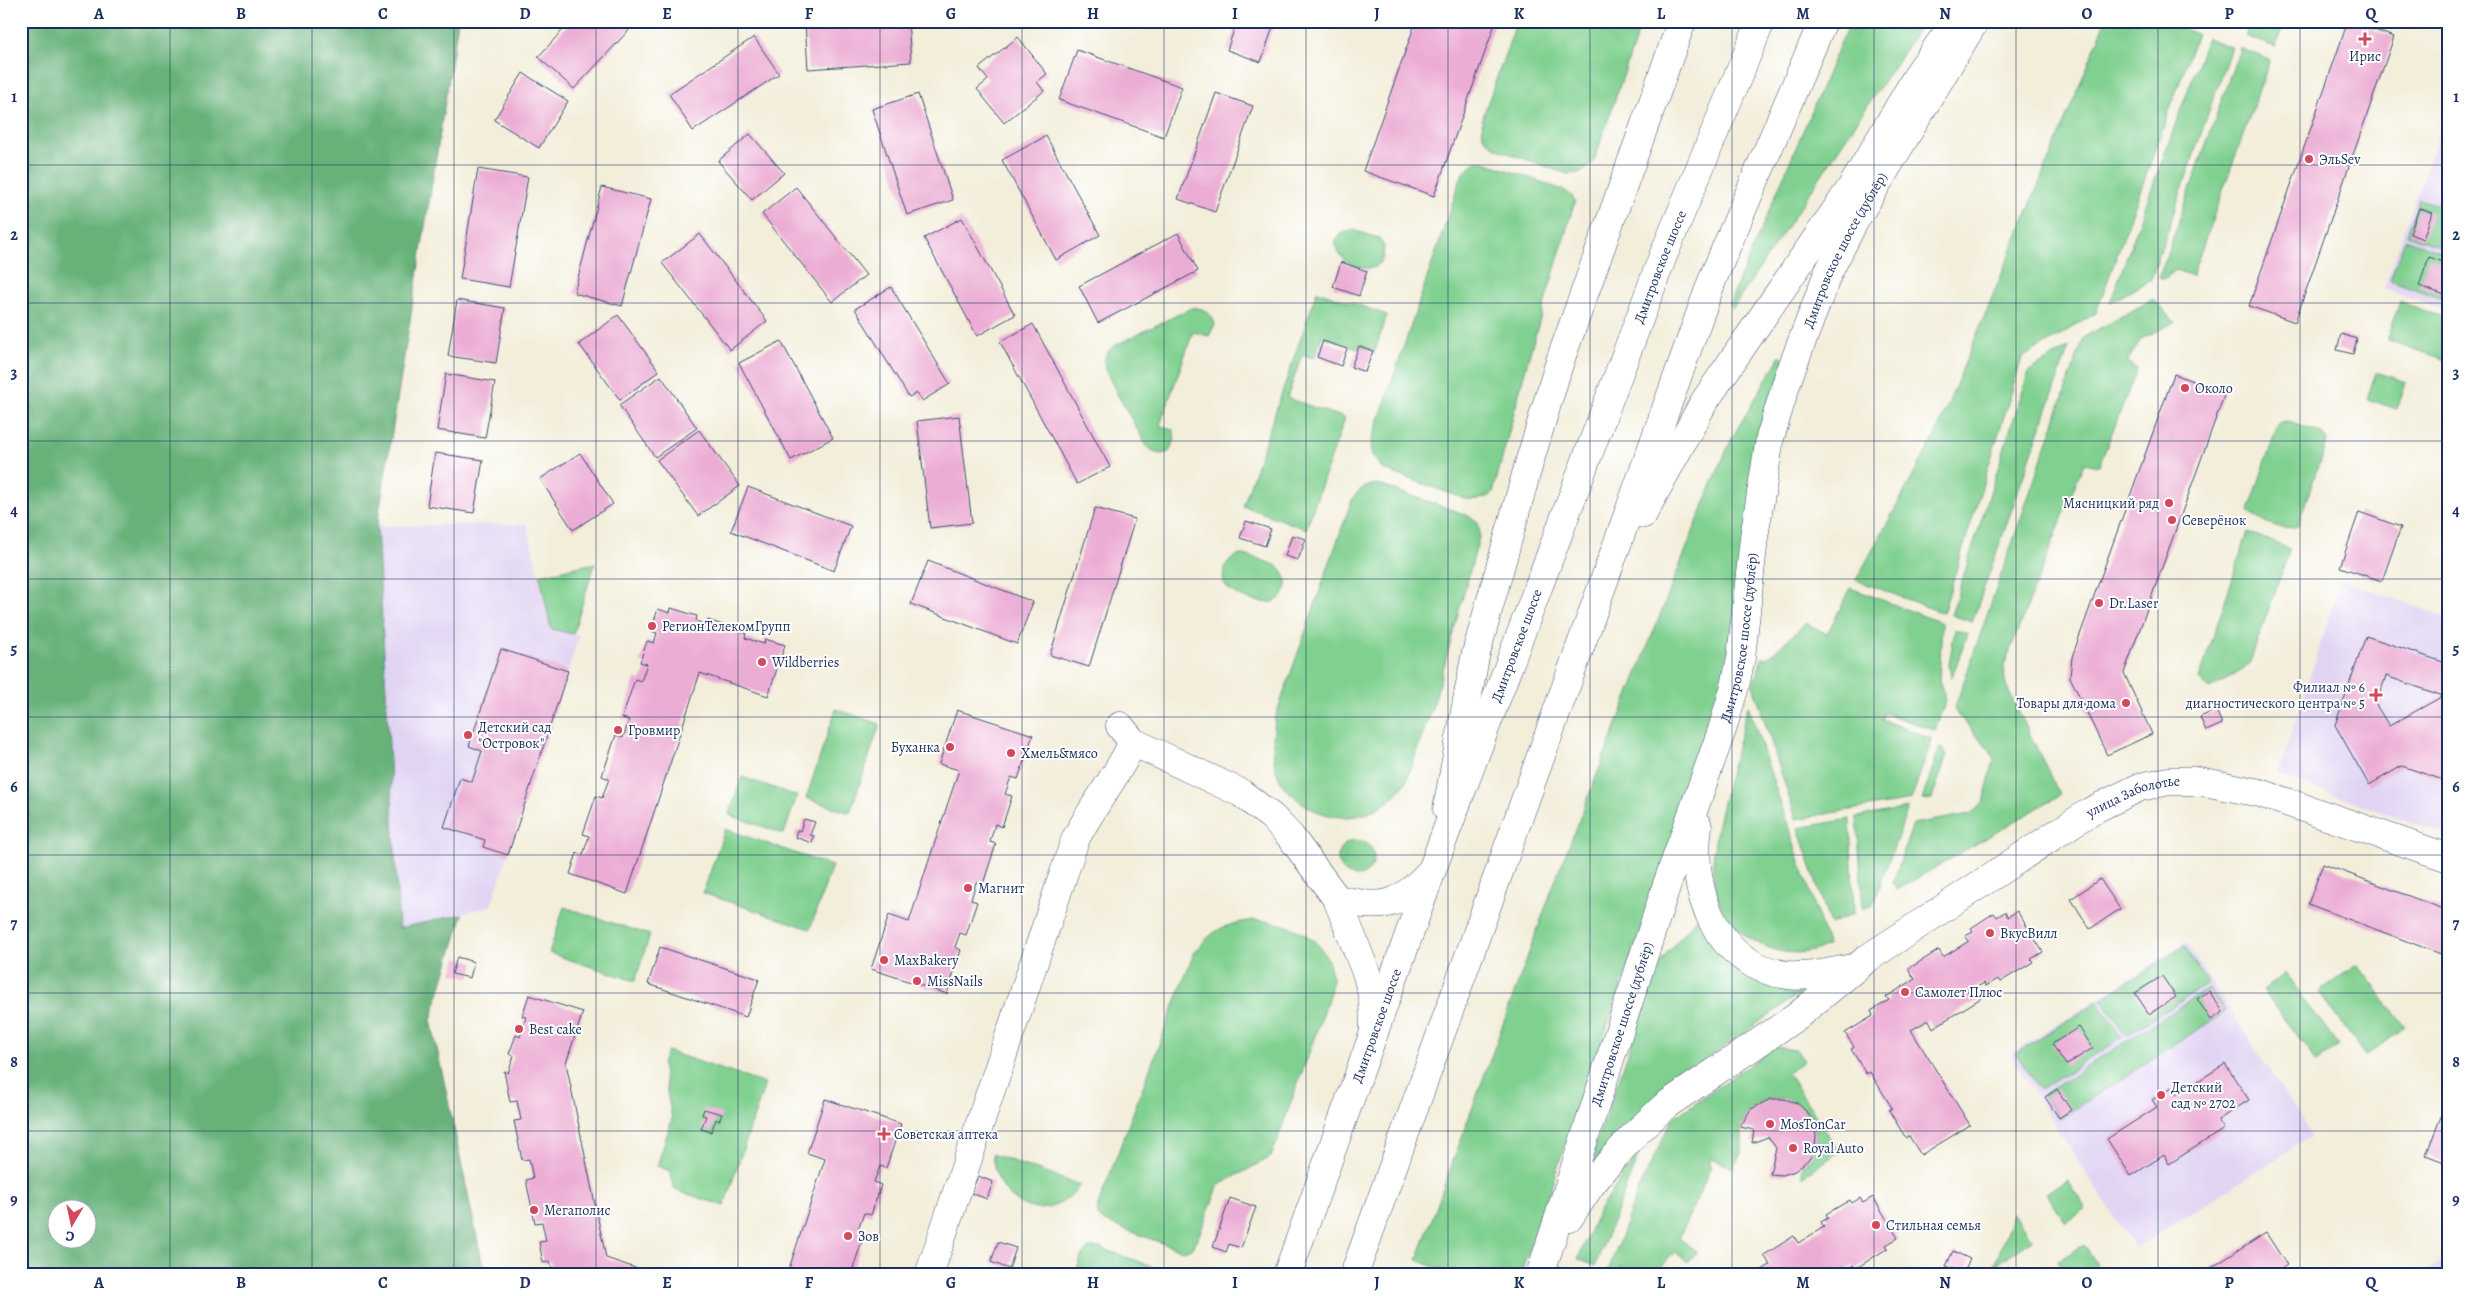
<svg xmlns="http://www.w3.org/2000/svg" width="2470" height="1296" font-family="Alegreya,serif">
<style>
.built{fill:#e1d4f3}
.green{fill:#80d090;stroke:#4e8077}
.forest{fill:#68b27a;stroke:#42706c;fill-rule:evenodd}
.building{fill:#ecadd4;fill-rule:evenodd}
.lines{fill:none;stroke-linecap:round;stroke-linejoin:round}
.minor-casing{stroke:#3b4c71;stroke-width:29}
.major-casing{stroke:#3b4c71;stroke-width:29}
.highway-casing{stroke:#3b4c71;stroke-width:29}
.minor{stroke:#fff;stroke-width:28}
.major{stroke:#fff;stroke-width:28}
.highway{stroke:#fff;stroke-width:28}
.grid{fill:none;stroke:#1b2f5e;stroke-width:1;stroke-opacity:0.55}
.poi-dot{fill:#d1495b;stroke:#fff;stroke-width:2}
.labels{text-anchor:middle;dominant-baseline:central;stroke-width:4;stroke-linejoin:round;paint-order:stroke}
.poi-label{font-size:14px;fill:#1b2f5e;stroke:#fff;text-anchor:start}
.street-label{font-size:14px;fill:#1b2f5e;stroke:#fff}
.neatline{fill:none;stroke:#1b2f5e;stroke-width:2}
.grid-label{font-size:16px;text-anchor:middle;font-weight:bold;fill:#1b2f5e}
</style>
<rect width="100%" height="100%" fill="#fff"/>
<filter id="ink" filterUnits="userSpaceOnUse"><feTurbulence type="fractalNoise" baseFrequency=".02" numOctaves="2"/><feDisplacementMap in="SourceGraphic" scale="10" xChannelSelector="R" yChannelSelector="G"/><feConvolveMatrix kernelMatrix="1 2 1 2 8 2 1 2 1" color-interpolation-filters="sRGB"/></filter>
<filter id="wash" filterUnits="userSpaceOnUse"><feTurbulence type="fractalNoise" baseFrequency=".0096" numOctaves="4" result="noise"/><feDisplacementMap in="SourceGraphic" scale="20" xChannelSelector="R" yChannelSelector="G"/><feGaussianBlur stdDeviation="1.12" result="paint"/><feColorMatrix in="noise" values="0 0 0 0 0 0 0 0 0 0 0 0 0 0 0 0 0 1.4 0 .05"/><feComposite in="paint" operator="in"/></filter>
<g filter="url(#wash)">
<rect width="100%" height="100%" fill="#f3eeda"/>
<path class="built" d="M2449 105V311L2384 288Z
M527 524 551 629 579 636 568 671 491 906 399 928 377 526Z
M2341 580 2449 618V836L2278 775Z
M2186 942 2312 1136 2135 1249 2010 1055Z
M2449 1256V1275H2420Z"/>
<path class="green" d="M1517 21H1642L1593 164 1579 173 1567 174 1497 149 1483 137 1482 119Z
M1850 21H1924L1733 308 1729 304Z
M2106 21H2163L2197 34 2096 313 2022 358 1943 613 1856 580 1934 438Z
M2250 21H2285L2275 47 2245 36Z
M2207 38 2231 47 2151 279 2110 303Z
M2240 48 2270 60 2192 276 2176 270 2164 279 2159 277Z
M1475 162H1485L1563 190 1571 195 1575 201 1527 363 1493 493C1485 500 1476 500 1465 499L1382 469 1372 455 1371 443 1463 172Z
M2419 199 2449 209V250L2407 235Z
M1353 230 1379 238 1384 246 1383 259 1376 267C1349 276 1314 237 1353 230Z
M2405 239 2449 255V301L2390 280Z
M1317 291 1387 315 1374 354 1373 351 1359 346 1358 348 1322 336 1314 358 1302 355 1287 398 1345 418 1306 529 1243 506Z
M2153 299 2175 322 2141 339 2127 362 2137 369 2099 466 2084 463 2003 668 2006 686 2060 795 1897 890 1893 882 1913 824 1970 814 1983 803 1994 760 1990 751 1954 710 2084 337Z
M2400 302 2449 319V361L2387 340Z
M1191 308C1204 307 1211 312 1215 324L1209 336 1193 332 1160 425 1173 430 1175 439 1169 452C1159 456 1153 453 1146 445 1137 427 1108 382 1105 366 1103 357 1108 351 1114 346Z
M2069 347 1972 622 1951 615 2029 371Z
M1780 356 1784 359 1716 716 1520 1275H1454L1417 1260 1558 873 1714 479 1732 438Z
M2376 372 2406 382 2397 409 2367 399Z
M2289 422 2321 433 2327 440 2299 522 2297 526C2286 532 2255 521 2249 511L2277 427 2280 423Z
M1377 484 1467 515 1478 522 1480 534 1435 699 1406 782C1381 822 1329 829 1294 796 1289 792 1284 788 1281 782 1270 761 1273 740 1275 718L1351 502C1357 490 1364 486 1377 484Z
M2248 532 2290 549 2249 665 2210 689 2199 679Z
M1240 555C1251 555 1263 561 1273 564 1290 571 1292 597 1272 602 1261 605 1232 596 1226 586 1218 574 1228 558 1240 555Z
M595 563 573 634 551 629 540 575Z
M1851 588 1942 623 1939 680 1946 700 1935 730 1884 713 1882 720 1932 739 1911 800 1796 819 1753 685 1762 658 1769 657 1806 623 1827 634Z
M1955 629 1968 634 1951 679 1949 665Z
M1748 705 1828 946C1804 956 1781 955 1758 943 1694 910 1713 842 1727 786 1734 759 1741 732 1748 705Z
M836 709 880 724 850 813 806 798Z
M1940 746 1947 754 1932 799 1922 800Z
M742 777 797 796 784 834 729 815Z
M1908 808 1873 905 1863 909 1857 817Z
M1850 819 1854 913 1830 924 1798 828Z
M725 829 832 866 810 929 703 893Z
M1338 858a18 18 0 1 1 36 0a18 18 0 1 1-36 0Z
M564 907 650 935 635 981 549 953Z
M1699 916 1764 983 1791 990 1806 989 1673 1083 1623 1133 1583 1182 1658 967 1668 952Z
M1254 920C1289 922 1327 936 1332 976 1333 984 1329 995 1327 1003L1271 1157 1219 1185 1197 1240 1192 1248 1183 1251 1103 1221 1098 1216V1205L1194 953C1215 928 1222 925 1254 920Z
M2184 946 2208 983 2126 1036 2102 999Z
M2357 964 2405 1027 2366 1056 2319 992Z
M2285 973 2339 1046 2317 1062 2263 990Z
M2209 988 2225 1012 2059 1119 2043 1095Z
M2098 1001 2122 1038 2040 1090 2016 1054Z
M1775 1047 1796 1050 1804 1061 1788 1073 1839 1152 1802 1177C1802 1174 1802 1169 1803 1166 1808 1154 1818 1150 1816 1135 1813 1099 1764 1084 1745 1117 1739 1127 1743 1135 1742 1147 1742 1154 1736 1162 1733 1168L1711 1158 1708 1163 1711 1167 1679 1238 1697 1252 1688 1262 1675 1252 1653 1275H1634L1621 1266 1617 1275 1607 1274 1638 1191 1672 1119Z
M667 1051 765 1084 724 1206 675 1190 670 1171 657 1166 672 1119 662 1064Z
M1641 1149 1595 1266 1578 1259 1598 1212Z
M992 1154 1080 1185C1047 1230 996 1206 992 1154Z
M2067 1180 2086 1209 2066 1223 2046 1193Z
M2013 1213 2032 1240 1995 1265Z
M2084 1245 2097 1265 2083 1275H2065L2057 1261Z
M1088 1248H1101L1175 1275H1075L1081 1258Z"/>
<path class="forest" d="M21 21H458L377 526 399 928 463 914 431 1020 485 1275H21ZM58 1208H88V1238H58Z"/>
<g id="blocks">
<path class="building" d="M571 21H622L630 29 574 89 538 57Z
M832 21H908L911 62 808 69 805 23Z
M1237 21H1275L1261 62 1227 50Z
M1416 21H1496L1434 196 1363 171Z
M2348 21 2394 37 2295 322 2249 306Z
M754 37 779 74 693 131 669 94Z
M1018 37 1047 74 1037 82 1044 91 1004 123 977 89 988 80 979 68Z
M1077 50 1182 87 1164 137 1059 100Z
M523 73 568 101 539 148 494 120Z
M1216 93 1253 106 1215 212 1178 199Z
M918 94 953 200 907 215 872 109Z
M750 134 784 173 752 200 718 161Z
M1046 136 1100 235 1056 260 1002 160Z
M478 169 528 177 509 287 460 279Z
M602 187 651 199 622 306 574 293Z
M796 187 866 275 832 302 762 214Z
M2419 208 2432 213 2423 239 2410 234Z
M962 218 1015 315 977 336 924 238Z
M1178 233 1198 271 1098 323 1079 286Z
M700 234 767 321 730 350 662 263Z
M2429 257 2449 264 2448 296 2419 286Z
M1341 262 1367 271 1359 296 1333 287Z
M891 287 950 384 922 401 917 393 909 397 855 309Z
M457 300 505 308 496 363 448 356Z
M618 315 659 371 620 400 579 344Z
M1033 324 1110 467 1077 484 1000 342Z
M2341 334 2357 339 2353 354 2337 350Z
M781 341 833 438 791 460 739 363Z
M1323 341 1347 349 1341 366 1317 357Z
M1359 346 1373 351 1365 372 1351 367Z
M446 374 495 382 485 438 437 430Z
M2174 374 2225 393 2124 673 2152 734 2107 755 2070 677 2072 657Z
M661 376 697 428 655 457 619 405Z
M959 416 972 523 930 528 917 421Z
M699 430 740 486 698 516 657 460Z
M435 453 483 460 474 513 427 506Z
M580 453 613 504 573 530 540 479Z
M748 487 851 526 834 571 731 531Z
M1095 508 1135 519 1089 667 1050 655Z
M2359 512 2401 527 2382 581 2340 567Z
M1246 521 1271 529 1265 546 1240 538Z
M1292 535 1306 539 1298 560 1285 556Z
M928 561 1033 602 1017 644 911 604Z
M671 608 697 616 696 621 706 625 708 620 746 633 745 638 764 644 765 639 785 645 768 696 700 673 627 894 570 874 577 853 583 855 589 836 583 834 596 796 602 798 609 779 602 776 616 735 623 738 629 720 622 718 635 679 641 681 647 664 640 662 647 641 654 643 657 633 651 631 658 609 670 613Z
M2366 636 2449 664V741L2443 744 2449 746V782L2402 766 2369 785 2335 725ZM2386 676 2443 696 2389 726 2376 705Z
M501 649 568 671 508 855 483 847 485 840 444 827 460 778 472 782 482 751 469 746Z
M957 710 1033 735 1018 779 1011 777 1005 794 1012 796 1002 827 995 824 990 842 996 844 983 884 976 882 971 900 977 902 966 935 960 933 955 947 961 950 947 994 871 969 889 915 909 922 931 854 959 770 939 764Z
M2216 710 2222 724 2206 731 2200 717Z
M804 819 815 822 810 835 814 836 812 843 795 837 797 830 800 831Z
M2323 864 2449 911V957L2308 904Z
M2100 879 2120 909 2090 929 2071 899Z
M2017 911 2043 952 2031 959 2033 962 2000 982 1998 979 1986 986 1984 983 1975 988 1981 998 1933 1028 1929 1020 1911 1030 1970 1125 1921 1155 1909 1136 1906 1138 1897 1124 1889 1110 1892 1108 1870 1072 1866 1074 1859 1062 1851 1049 1854 1047 1845 1033 1873 1016 1871 1011 1889 1000 1886 997 1915 979 1908 969 1939 950 1943 957 1969 941 1965 936 1973 932 1971 928 1994 913 1997 917 2005 912 2008 917Z
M660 947 759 979 746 1017 648 984Z
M457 957 474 962 470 978 452 974Z
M2162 976 2176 997 2149 1014 2135 993Z
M2209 991 2223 1012 2211 1020 2197 999Z
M529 995 583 1012 566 1063 606 1258 656 1275H544L553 1272 550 1261 543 1263 539 1242 546 1241 542 1222 535 1223 526 1180 533 1178 529 1159 522 1160 514 1121 521 1120 517 1101 510 1102 504 1071 508 1073 514 1056 509 1054 516 1035 520 1037 526 1017 522 1016Z
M2079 1027 2093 1048 2066 1065 2052 1044Z
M2225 1064 2249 1100 2218 1120 2224 1129 2169 1164 2164 1155 2131 1176 2107 1139 2157 1107 2152 1100 2172 1087 2176 1095Z
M2057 1089 2071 1110 2059 1118 2045 1097Z
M2449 1096V1164L2426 1155Z
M825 1099 901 1124 886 1168 880 1166 874 1182 881 1185 871 1215 864 1213 858 1230 865 1232 852 1271 845 1269 843 1275H787L825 1159 807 1153Z
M1771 1099H1784L1797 1103 1806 1111 1813 1121 1816 1136 1815 1148 1810 1158 1795 1171 1783 1175 1770 1174 1776 1148 1768 1137 1752 1143 1754 1130 1740 1127 1751 1109Z
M704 1109 722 1114 719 1121 716 1119 711 1132 701 1129 706 1116 702 1115Z
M978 1176 993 1182 987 1199 971 1193Z
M1873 1197 1898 1238 1886 1245 1888 1248 1855 1269 1853 1265 1842 1273 1839 1269 1829 1275H1754L1770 1265 1764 1255 1794 1236 1798 1243 1824 1227 1821 1222 1828 1218 1826 1214 1850 1200 1852 1203 1860 1198 1863 1203Z
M1230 1198 1256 1207 1241 1248 1229 1244 1226 1252 1213 1247Z
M2266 1233 2287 1265 2272 1275H2200Z
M998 1242 1016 1248 1009 1269 991 1262Z
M1953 1251 1970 1259 1964 1273 1946 1266Z"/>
</g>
</g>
<g filter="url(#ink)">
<use href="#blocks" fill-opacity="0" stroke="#3b4c71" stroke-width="1"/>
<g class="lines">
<g class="minor-casing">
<g id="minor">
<path d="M1120 726 1133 742 1241 793 1272 817 1291 837 1337 899 1367 975 1373 999 1374 1033"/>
<path d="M1698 826C1689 889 1715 966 1788 975 1810 978 1831 972 1852 968"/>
<path d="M1337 899C1386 910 1396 907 1431 871"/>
<path id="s1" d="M1569 1218 1591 1185 1613 1158 1636 1133 1666 1105 1796 1017 1868 958 2091 811 2140 787 2169 781H2199L2260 793 2449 858"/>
<path d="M929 1275 1075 840C1092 806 1117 777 1133 742"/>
<path id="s2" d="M1540 1275 1667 884 1722 730 1735 686 1741 658 1754 537 1770 438 1788 378 1828 273 1854 222 1975 21"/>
</g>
</g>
<g class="major-casing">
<path id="major" d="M1447 809 1475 657 1530 460 1560 361 1682 21"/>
</g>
<g class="highway-casing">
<g id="highway">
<path d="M1643 514 1704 402 1851 188 1920 71 1956 21"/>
<path id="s3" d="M1287 1275 1440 848 1663 256 1761 21"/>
<path d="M1354 1275 1713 278 1823 21"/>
</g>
</g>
<use href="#minor" class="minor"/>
<use href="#major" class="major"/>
<use href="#highway" class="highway"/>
</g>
</g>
<path class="grid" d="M170 21V1275M312 21V1275M454 21V1275M596 21V1275M738 21V1275M880 21V1275M1022 21V1275M1164 21V1275M1306 21V1275M1448 21V1275M1590 21V1275M1732 21V1275M1874 21V1275M2016 21V1275M2158 21V1275M2300 21V1275M21 165H2449M21 303H2449M21 441H2449M21 579H2449M21 717H2449M21 855H2449M21 993H2449M21 1131H2449"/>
<g class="poi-dot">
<path d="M2362.5 31.5h5v5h5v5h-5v5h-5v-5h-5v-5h5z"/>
<circle cx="2309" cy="159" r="5"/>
<circle cx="2185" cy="388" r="5"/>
<circle cx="2169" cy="503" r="5"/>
<circle cx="2172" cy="520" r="5"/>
<circle cx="2099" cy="603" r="5"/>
<circle cx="652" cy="626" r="5"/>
<circle cx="762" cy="662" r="5"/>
<path d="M2373.5 687.5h5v5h5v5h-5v5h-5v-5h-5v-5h5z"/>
<circle cx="2126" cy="703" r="5"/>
<circle cx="618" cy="730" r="5"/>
<circle cx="468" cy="735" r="5"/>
<circle cx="950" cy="747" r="5"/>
<circle cx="1011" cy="753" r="5"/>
<circle cx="968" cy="888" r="5"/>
<circle cx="1990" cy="933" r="5"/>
<circle cx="884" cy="960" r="5"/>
<circle cx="917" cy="981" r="5"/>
<circle cx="1905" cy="992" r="5"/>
<circle cx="519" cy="1029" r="5"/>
<circle cx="2161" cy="1095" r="5"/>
<circle cx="1770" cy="1124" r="5"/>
<path d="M881.5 1126.5h5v5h5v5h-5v5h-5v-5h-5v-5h5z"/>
<circle cx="1793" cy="1148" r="5"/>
<circle cx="534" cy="1210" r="5"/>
<circle cx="1876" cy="1225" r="5"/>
<circle cx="848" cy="1236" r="5"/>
</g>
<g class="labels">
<g class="poi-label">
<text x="2365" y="56" text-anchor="middle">Ирис</text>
<text x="2319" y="159">ЭльSev</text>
<text x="2195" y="388">Около</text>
<text x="2159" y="503" text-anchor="end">Мясницкий ряд</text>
<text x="2182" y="520">Северёнок</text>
<text x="2109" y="603">Dr.Laser</text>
<text x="662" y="626">РегионТелекомГрупп</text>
<text x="772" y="662">Wildberries</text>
<text x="2365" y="687" text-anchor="end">Филиал № 6<tspan x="2365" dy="16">диагностического центра № 5</tspan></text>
<text x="2116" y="703" text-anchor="end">Товары для дома</text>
<text x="478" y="727">Детский сад<tspan x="478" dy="16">"Островок"</tspan></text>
<text x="628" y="730">Гровмир</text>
<text x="940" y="747" text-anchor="end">Буханка</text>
<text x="1021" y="753">Хмель&amp;мясо</text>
<text x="978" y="888">Магнит</text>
<text x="2000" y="933">ВкусВилл</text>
<text x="894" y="960">MaxBakery</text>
<text x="927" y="981">MissNails</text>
<text x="1915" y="992">Самолет Плюс</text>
<text x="529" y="1029">Best cake</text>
<text x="2171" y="1087">Детский<tspan x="2171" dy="16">сад № 2702</tspan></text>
<text x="1780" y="1124">MosTonCar</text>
<text x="894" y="1134">Советская аптека</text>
<text x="1803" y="1148">Royal Auto</text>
<text x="544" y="1210">Мегаполис</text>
<text x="1886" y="1225">Стильная семья</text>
<text x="858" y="1236">Зов</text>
</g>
<g class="street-label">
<text stroke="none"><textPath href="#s2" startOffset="1074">Дмитровское шоссе (дублёр)</textPath></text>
<text stroke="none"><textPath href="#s3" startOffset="1075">Дмитровское шоссе</textPath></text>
<text stroke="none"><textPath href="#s2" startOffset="669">Дмитровское шоссе (дублёр)</textPath></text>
<text stroke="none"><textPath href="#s3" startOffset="670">Дмитровское шоссе</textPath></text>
<text stroke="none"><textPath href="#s1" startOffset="712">улица Заболотье</textPath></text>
<text stroke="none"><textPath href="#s2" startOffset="264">Дмитровское шоссе (дублёр)</textPath></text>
<text stroke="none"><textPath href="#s3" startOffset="265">Дмитровское шоссе</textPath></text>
</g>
</g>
<rect width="2470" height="1296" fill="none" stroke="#fff" stroke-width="55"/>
<g transform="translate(72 1224) rotate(189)"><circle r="24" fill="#ffffff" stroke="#a4acbf"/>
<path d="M0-4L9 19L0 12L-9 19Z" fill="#d1495b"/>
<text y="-8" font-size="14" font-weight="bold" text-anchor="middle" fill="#1b2f5e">С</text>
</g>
<rect x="28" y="28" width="2414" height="1240" class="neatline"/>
<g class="grid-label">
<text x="99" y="19">A</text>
<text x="241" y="19">B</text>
<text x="383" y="19">C</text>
<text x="525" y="19">D</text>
<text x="667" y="19">E</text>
<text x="809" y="19">F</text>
<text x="951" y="19">G</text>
<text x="1093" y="19">H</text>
<text x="1235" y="19">I</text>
<text x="1377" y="19">J</text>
<text x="1519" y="19">K</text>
<text x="1661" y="19">L</text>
<text x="1803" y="19">M</text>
<text x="1945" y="19">N</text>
<text x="2087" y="19">O</text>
<text x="2229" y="19">P</text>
<text x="2371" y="19">Q</text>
<text x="14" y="102">1</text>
<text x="2456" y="102">1</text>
<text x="14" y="240">2</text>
<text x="2456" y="240">2</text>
<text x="14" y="378">3</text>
<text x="2456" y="378">3</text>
<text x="14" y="516">4</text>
<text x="2456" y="516">4</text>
<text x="14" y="654">5</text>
<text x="2456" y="654">5</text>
<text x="14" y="792">6</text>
<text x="2456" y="792">6</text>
<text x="14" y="929">7</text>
<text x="2456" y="929">7</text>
<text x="14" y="1067">8</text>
<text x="2456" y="1067">8</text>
<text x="14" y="1205">9</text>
<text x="2456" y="1205">9</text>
<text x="99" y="1288">A</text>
<text x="241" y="1288">B</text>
<text x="383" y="1288">C</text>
<text x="525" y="1288">D</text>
<text x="667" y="1288">E</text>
<text x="809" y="1288">F</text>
<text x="951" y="1288">G</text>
<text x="1093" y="1288">H</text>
<text x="1235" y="1288">I</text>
<text x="1377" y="1288">J</text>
<text x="1519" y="1288">K</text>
<text x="1661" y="1288">L</text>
<text x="1803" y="1288">M</text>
<text x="1945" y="1288">N</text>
<text x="2087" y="1288">O</text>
<text x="2229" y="1288">P</text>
<text x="2371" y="1288">Q</text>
</g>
</svg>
